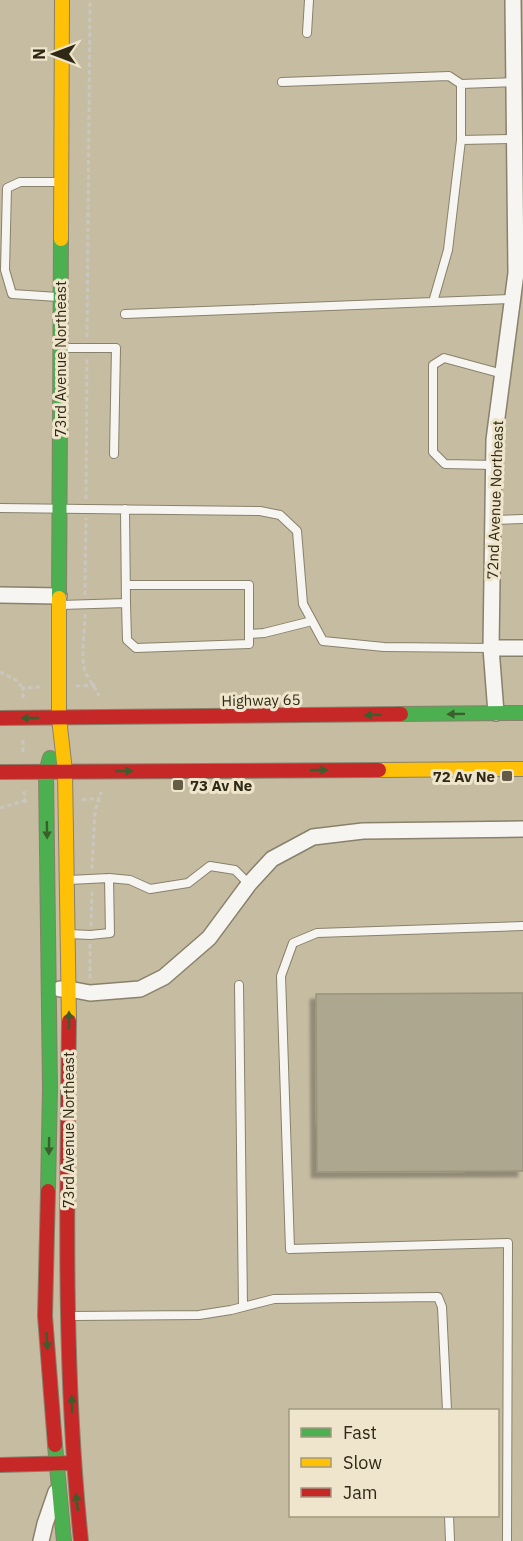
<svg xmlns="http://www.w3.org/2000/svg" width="523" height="1541" font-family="'IBM Plex Sans',sans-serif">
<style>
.building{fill:#aea790;stroke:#9a937d;stroke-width:1.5;filter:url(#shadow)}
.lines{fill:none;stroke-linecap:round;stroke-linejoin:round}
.lane-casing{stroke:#88816b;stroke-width:10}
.street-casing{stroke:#88816b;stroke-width:18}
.fast-casing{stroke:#88816b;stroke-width:16}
.slow-casing{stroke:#88816b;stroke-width:16}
.jam-casing{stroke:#88816b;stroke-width:16}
.path{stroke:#c9c6be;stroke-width:3;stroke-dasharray:4.5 3;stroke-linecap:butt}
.lane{stroke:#f6f5f1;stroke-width:8}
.street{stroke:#f6f5f1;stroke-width:15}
.fast{stroke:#4caf50;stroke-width:14}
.slow{stroke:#ffc107;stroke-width:14}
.jam{stroke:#c62828;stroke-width:14}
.oneway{fill:#3b5e2c}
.poi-dot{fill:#645c45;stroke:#eee5cc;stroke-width:2}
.labels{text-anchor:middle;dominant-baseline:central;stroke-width:6;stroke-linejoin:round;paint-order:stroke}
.street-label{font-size:15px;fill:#2f2814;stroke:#eee5cc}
.poi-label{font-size:15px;font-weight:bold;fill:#2f2814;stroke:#eee5cc;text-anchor:end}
</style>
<defs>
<filter id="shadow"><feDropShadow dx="-5.5" dy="5.5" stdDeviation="1.5" flood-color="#0004"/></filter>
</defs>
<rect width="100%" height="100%" fill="#c6bca1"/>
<path class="building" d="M523 993V1171L317 1172 316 994Z"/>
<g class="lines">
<g class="lane-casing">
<path id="lane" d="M307 33 309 0
M282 82 449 76 461 84V140
M461 84 514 82
M58 297 12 294 5 270 7 188 20 182H59
M433 302 448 250 461 140 514 139
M125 314 512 299
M61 348H116L114 454
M494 465 445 464 433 452V365L444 358 503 374
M0 508 260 511 280 515 297 531 303 604 323 641 384 647 491 648
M493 520 523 519
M126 585H249V634
M126 603 127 640 136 648 249 644V634L264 633 312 621
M61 605 126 603 125 509
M109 878 130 880 150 889 188 883 210 866 235 870 249 884
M69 880 109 878 110 933 90 935 69 934
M239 985 243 1307
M73 1316 199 1315 231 1310 274 1299 438 1297 442 1307 447 1410
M449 1516 450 1541
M507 1541 508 1243 290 1249 281 976 293 943 317 933 523 926"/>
</g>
<g class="street-casing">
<path id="street" d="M0 595 59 596
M491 648H523
M496 713 491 648 494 440 516 273 513 0
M60 989H69L90 993 140 989 164 977 209 938 249 884 272 859 313 837 363 831 523 829
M41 1541 45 1524 56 1492"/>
</g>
<g class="fast-casing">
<path id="fast" d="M59 598 61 239
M401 714 523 713
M48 1191 50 1088 46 772 50 758
M55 1445 64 1541"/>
</g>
<g class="slow-casing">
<path id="slow" d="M61 239 62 0
M59 598V718L65 771 69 1021
M379 770 523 769"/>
</g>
<g class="jam-casing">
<path id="jam" d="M0 718 401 714
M0 772 379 770
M69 1021C67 1194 63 1369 81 1541
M48 1191 45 1316 55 1445
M0 1465 72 1463"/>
</g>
<path class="path" d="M87 337 90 0
M86 499 87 359
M85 595 86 518
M85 614C85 630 81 650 84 667 86 678 95 685 99 696
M0 672 16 680 23 688
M76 686 96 685
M23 698V688L40 687
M23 752V737
M24 791 25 801 28 804
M82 800 99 798
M0 808 24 801
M92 869 95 811 101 792
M91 926 92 890
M90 944V980"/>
<use href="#lane" class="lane"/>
<use href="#street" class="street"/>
<use href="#fast" class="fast"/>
<use href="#slow" class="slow"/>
<use href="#jam" class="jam"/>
</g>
<defs><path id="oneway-solid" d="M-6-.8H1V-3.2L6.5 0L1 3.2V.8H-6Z" transform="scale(1.5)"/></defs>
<g class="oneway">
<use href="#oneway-solid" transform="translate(456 714) rotate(179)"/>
<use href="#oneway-solid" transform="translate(373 715) rotate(179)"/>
<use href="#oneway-solid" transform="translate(30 718) rotate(179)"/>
<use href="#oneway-solid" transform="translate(319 770)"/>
<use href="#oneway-solid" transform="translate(124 771)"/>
<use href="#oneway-solid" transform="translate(47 830) rotate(89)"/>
<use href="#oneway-solid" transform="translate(69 1020) rotate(-90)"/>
<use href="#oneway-solid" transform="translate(49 1146) rotate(91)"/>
<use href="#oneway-solid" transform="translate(47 1341) rotate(86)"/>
<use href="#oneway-solid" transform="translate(72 1404) rotate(-91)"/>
<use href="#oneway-solid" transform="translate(77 1502) rotate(-96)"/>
</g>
<g class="poi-dot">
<rect x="501" y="770" width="12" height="12" rx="3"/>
<rect x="172" y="779" width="12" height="12" rx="3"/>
</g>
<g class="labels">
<g class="street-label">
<text transform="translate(60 359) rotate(-90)">73rd Avenue Northeast</text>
<text transform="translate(495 500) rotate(-88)">72nd Avenue Northeast</text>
<text transform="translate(261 700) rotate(-1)">Highway 65</text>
<text transform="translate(68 1130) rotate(-90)">73rd Avenue Northeast</text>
</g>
<g class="poi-label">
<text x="495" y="776">72 Av Ne</text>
<text x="190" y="785" text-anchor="start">73 Av Ne</text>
</g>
</g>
<rect x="289" y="1409" width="210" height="108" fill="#eee5cc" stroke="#a29982" stroke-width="1.5"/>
<rect x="301" y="1428" width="30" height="9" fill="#4caf50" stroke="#a29982" stroke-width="1.5"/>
<text x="343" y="1439" font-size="18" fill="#2f2814">Fast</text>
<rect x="301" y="1458" width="30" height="9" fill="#ffc107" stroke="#a29982" stroke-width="1.5"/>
<text x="343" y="1469" font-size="18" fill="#2f2814">Slow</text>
<rect x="301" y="1488" width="30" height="9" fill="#c62828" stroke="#a29982" stroke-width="1.5"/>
<text x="343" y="1499" font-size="18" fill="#2f2814">Jam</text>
<g transform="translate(54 54) rotate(270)" stroke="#eee5cc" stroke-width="4.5" paint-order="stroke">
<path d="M0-4.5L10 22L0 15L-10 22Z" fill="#2f2814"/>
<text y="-9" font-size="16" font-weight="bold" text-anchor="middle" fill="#2f2814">N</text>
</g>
</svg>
